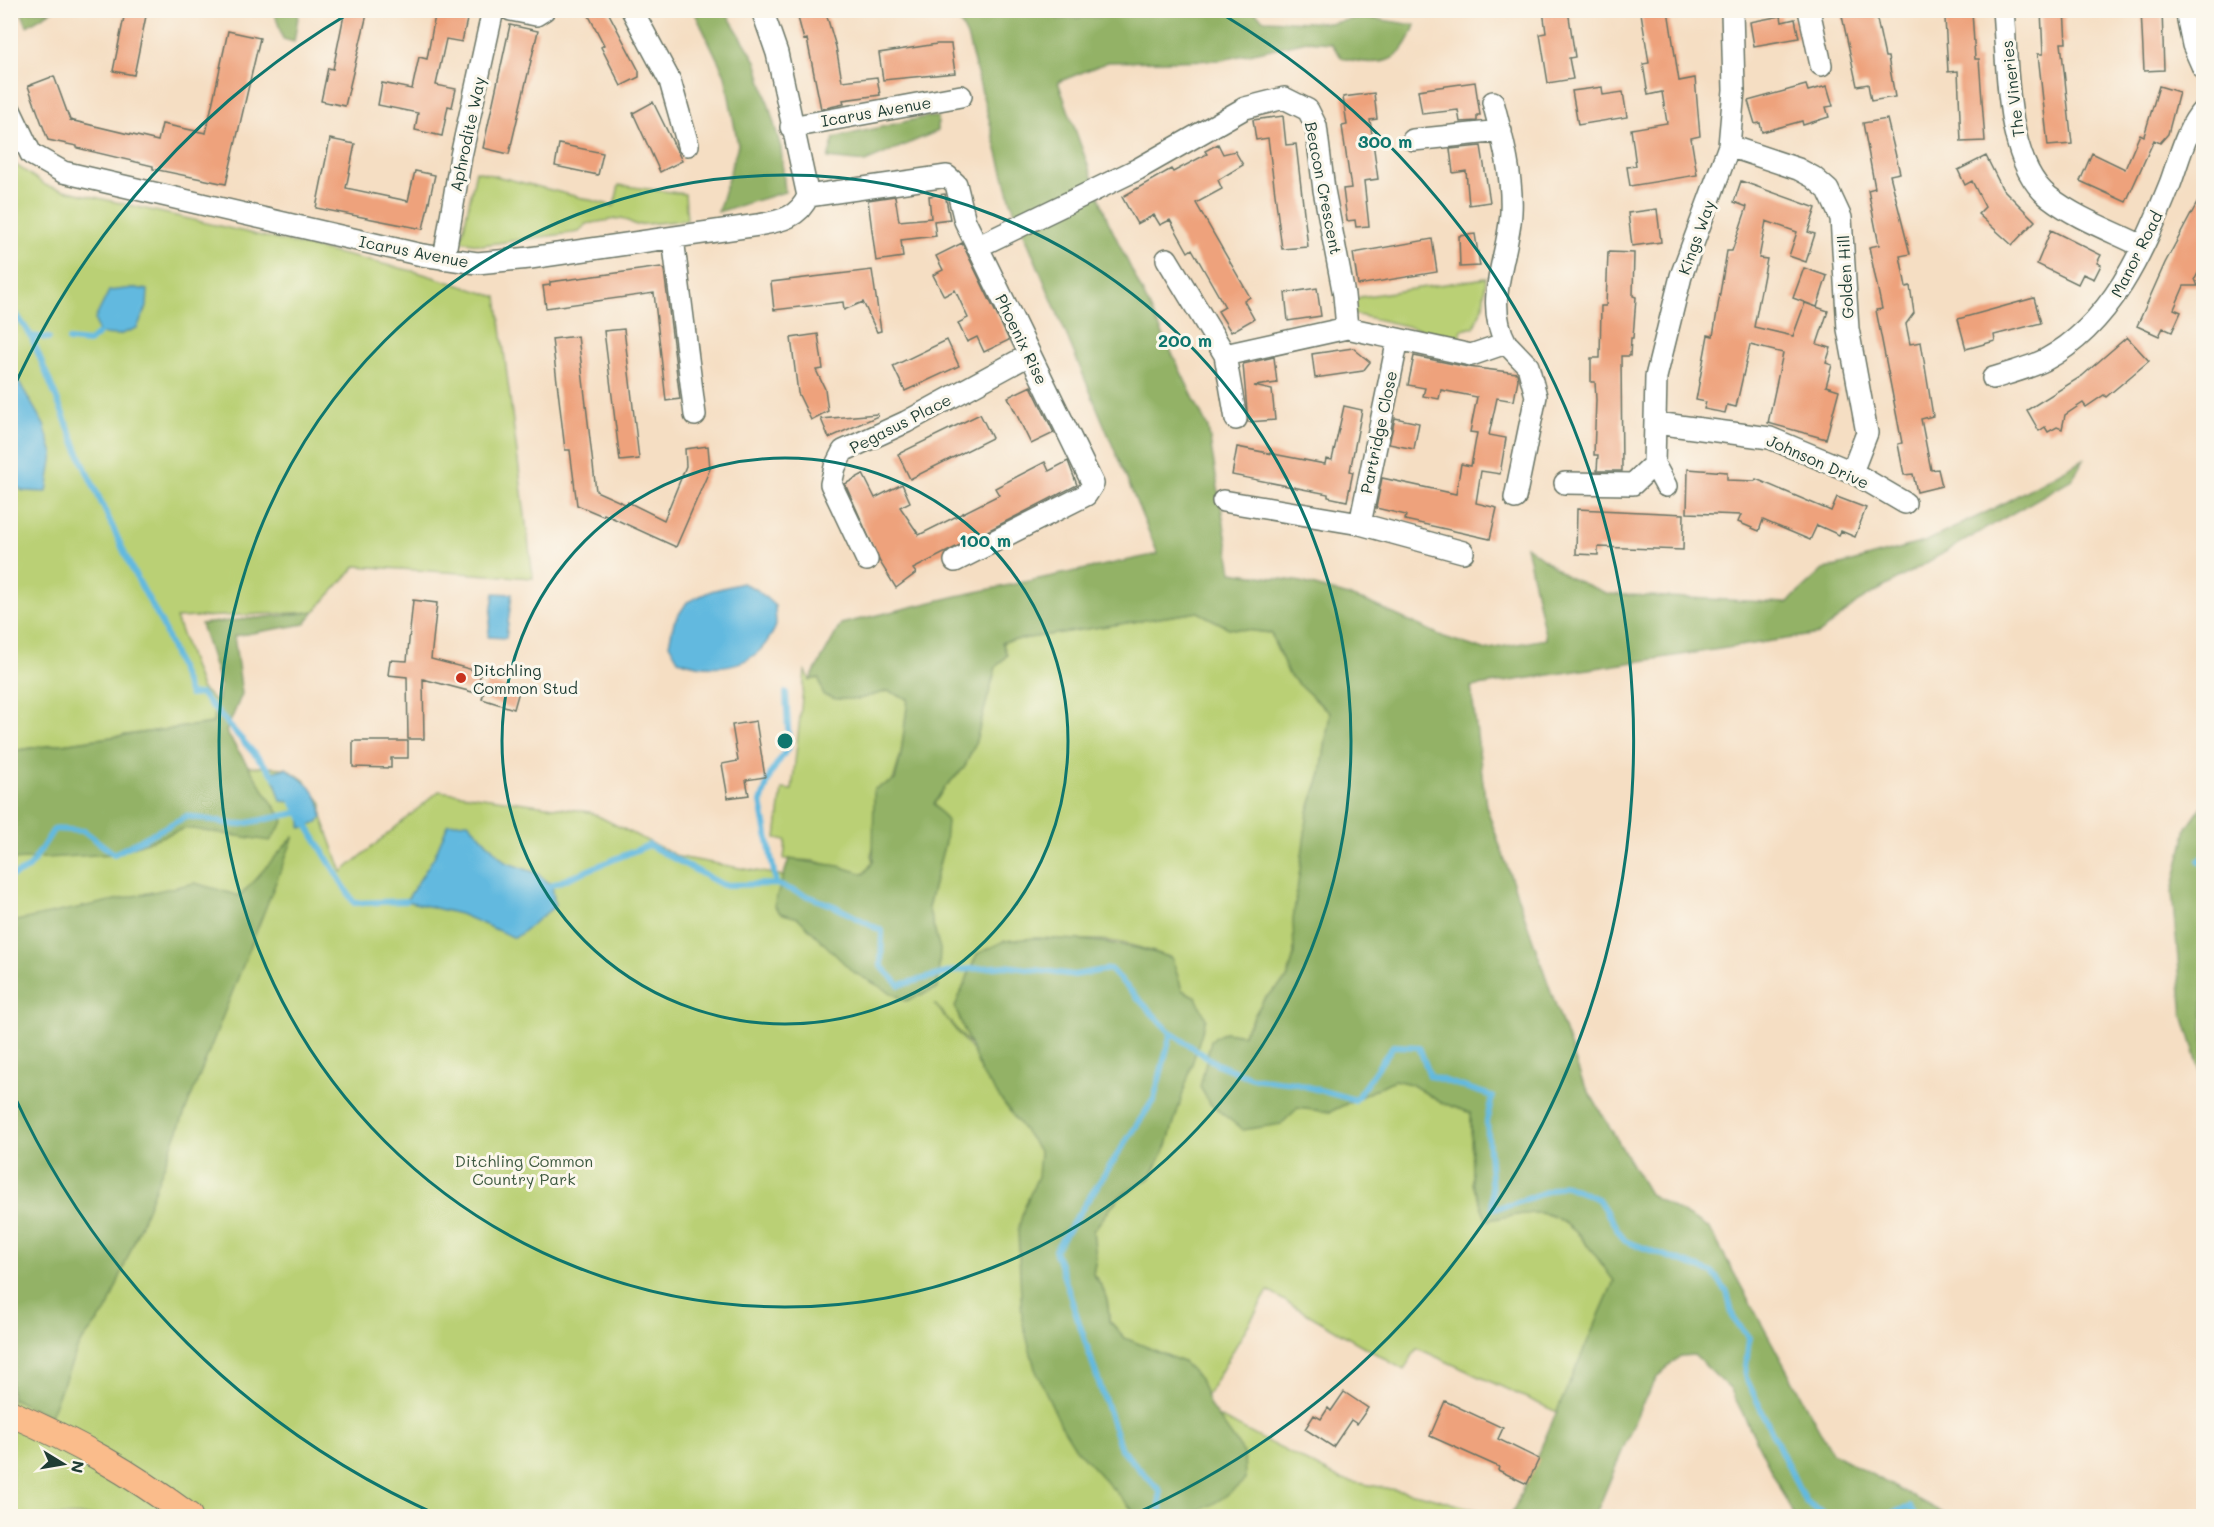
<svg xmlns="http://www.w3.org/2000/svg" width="2214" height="1527" font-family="Mali,sans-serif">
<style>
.green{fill:#bad074;stroke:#6c8654;stroke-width:1.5}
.forest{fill:#93b266;stroke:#59784d;stroke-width:1.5}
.water{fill:#62b9df;stroke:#407b8a;stroke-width:1.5}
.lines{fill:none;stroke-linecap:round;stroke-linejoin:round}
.stream{stroke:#62b9df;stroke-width:6}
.building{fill:#eea27b}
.minor-casing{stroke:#6a7566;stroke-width:24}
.major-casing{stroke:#6a7566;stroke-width:28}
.minor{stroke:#fff;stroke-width:21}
.major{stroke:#fabc8b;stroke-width:26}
.ring{fill:none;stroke:#0f766e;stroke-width:3}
.poi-dot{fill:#c8321e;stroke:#fbf7ec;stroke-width:2}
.labels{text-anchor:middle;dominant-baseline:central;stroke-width:6;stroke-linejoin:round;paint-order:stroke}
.street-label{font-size:16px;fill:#1f3d34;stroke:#fbf7ec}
.poi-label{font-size:16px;fill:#1f3d34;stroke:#fbf7ec;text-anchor:start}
.park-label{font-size:16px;fill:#3e5a41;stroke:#fbf7ec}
.centre{fill:#0f766e;stroke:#fbf7ec;stroke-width:3}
.ring-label{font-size:18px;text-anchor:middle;font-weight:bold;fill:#0f766e;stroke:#fbf7ec;stroke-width:6;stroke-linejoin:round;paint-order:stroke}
</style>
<rect width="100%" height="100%" fill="#fbf7ec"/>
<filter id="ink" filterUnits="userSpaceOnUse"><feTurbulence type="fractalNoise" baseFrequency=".0167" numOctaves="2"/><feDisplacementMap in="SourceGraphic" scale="12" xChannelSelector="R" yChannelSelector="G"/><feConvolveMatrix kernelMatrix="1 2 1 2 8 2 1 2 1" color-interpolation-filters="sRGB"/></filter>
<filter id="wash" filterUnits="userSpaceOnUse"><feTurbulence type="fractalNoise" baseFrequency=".008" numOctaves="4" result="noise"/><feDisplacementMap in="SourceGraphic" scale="24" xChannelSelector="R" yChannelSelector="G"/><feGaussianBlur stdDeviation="1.35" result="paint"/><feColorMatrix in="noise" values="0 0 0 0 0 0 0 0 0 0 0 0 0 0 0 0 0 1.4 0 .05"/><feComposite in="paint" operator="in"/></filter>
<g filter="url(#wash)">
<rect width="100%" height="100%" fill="#f5dec3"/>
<path class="green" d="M10 161 47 186 417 272 497 297 533 578 356 566 314 612 176 618 201 688 217 703 213 723 11 751Z
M476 171 614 206 619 185 685 194 687 220 636 225 622 218 586 224 579 232 482 245 461 241Z
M1486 278 1483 306 1474 327 1462 330 1459 338 1353 314 1351 303 1360 297Z
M1198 612 1229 628 1271 633C1279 663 1306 693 1330 713L1321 774 1308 812 1294 955 1287 979 1264 999 1243 1035 1225 1032 1281 1124 1297 1108 1330 1112 1394 1080 1411 1084 1440 1102 1471 1113 1472 1183 1487 1220C1502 1218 1519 1213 1534 1213 1570 1211 1595 1256 1614 1281L1557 1412 1417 1348 1404 1370 1268 1291 1206 1397 1125 1338 1109 1320C1109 1302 1105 1288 1093 1274L1096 1258 1093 1231 1119 1197 1151 1177 1167 1145 1180 1100 1196 997 1182 990 1172 958C1149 950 1125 942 1100 940 1059 938 1018 948 977 954L955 1007 970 1045 934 1003 1048 1146 1079 1262 1150 1433 1200 1407 1342 1480 1423 1495 1498 1516H11V755L286 768 304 780 322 803V817L342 872 439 791 590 812 679 857 882 894 906 967 926 993 938 988 933 928 928 907 945 842 934 804 944 788 964 768 975 744 996 667 1007 655 1002 642Z
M805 671 810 680 819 678 859 699 888 691 908 699 901 754 871 855 873 862 864 874 814 861 784 859 786 840 776 838 782 789 792 790Z"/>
<path class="forest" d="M1156 10H1252L1264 20 1332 23 1363 17 1415 25C1402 66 1379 67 1342 58L1331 43 1307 41 1222 60 1108 62 1058 82 1108 221 1208 428 1232 572 1302 582 1365 601 1444 637 1484 650 1546 639 1526 546 1568 577 1608 594 1787 603 1823 570 1927 541 1991 510 2084 459 2072 479 1858 602 1819 634 1471 687 1486 806 1582 1080 1649 1194 1710 1229 1832 1453 1948 1516H1794L1731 1390 1694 1355 1680 1356 1658 1376 1641 1406 1595 1516H1511L1614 1281C1595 1256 1570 1211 1534 1213 1519 1214 1502 1218 1487 1220L1472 1183 1471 1113 1440 1102 1411 1084 1394 1080 1330 1112 1298 1108 1281 1124 1243 1130 1211 1105 1200 1087 1211 1040 1225 1032 1243 1035 1264 999 1287 979 1294 955 1293 919 1308 812 1321 774 1330 713 1289 675 1271 633 1229 628 1198 612 1002 642 1007 655 996 667 975 744 964 768 944 788 934 804 947 821 945 842 928 907 940 949 938 988 906 1001 853 972 798 918 780 913 774 905 789 859 839 866 864 874 873 862 874 789 895 780 901 754 908 699 888 691 859 699H836L823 695 819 678 810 680 841 624 957 596 1158 554 1011 202 967 36 954 11H1049L1058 19 1145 14Z
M21 11H52L27 26Z
M274 11H299L294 42 283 39Z
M694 11H725L756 61 781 148 785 192 718 212 738 145 725 75Z
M925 117H938V131L865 162 828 158 834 138Z
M314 612 305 624 234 636 242 694 226 732 284 821 270 841 186 828 114 854 11 860V751L213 723 220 684 201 624Z
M2203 804V856L2199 860 2204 865 2203 1111 2200 1070 2183 1015 2172 892 2187 827Z
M294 836 107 1310 79 1345 50 1416 11 1398V922L195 883 240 896Z
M1035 938C1087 940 1121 941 1172 958L1182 990 1196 997 1206 1019 1167 1145 1151 1177 1119 1197 1093 1231 1096 1258 1093 1274C1105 1289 1109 1302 1109 1321L1125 1338 1183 1362 1200 1379 1210 1406 1244 1453 1245 1480C1208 1514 1187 1517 1138 1516L1076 1449 1061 1425 1035 1369 1022 1320 1018 1230 1024 1208 1038 1176 1040 1152 982 1074 955 1007 977 954 1004 941Z"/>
<path class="water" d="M134 288 148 290 147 307 137 328 119 335 98 334 95 319 109 291Z
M10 366 44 425 53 454 47 492 23 491 11 483Z
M742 583 756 589 775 606C775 612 776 619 776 625 775 629 772 634 770 637 751 671 710 671 678 660L669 644 674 622 687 602 711 591Z
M494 593 512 594 506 638 488 637Z
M286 768C305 781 322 793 322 817L315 824 301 828V812L293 802 281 801 272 772Z
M468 822 505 862 536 873 552 885 555 906 515 938 460 914 406 901 434 857 448 824Z"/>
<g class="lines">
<path class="stream" d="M10 305 31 336 83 463 132 569 162 624 190 695 201 694 277 779
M31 336 49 338
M69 340 89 342 98 334
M290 797 354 903 406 901
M2204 856 2199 860 2204 865
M10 877 29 868 54 829 84 831 114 854 187 816 237 825 301 812
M776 884 761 802 771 773 789 746 786 693
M552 885 649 845 723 885 776 884 834 906 882 931 881 966 899 985 958 970 1006 966 1074 975 1110 969 1171 1033 1217 1064 1252 1078 1294 1083 1355 1100 1393 1046 1419 1047 1430 1076 1492 1096 1487 1121 1493 1208 1511 1205 1564 1185 1598 1199 1625 1241 1713 1273 1727 1292 1733 1317 1749 1338 1745 1376 1805 1501 1827 1516
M1160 1516V1491L1121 1449 1055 1250 1154 1099 1171 1033
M1882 1516 1910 1507 1915 1516"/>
</g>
<g id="blocks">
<path class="building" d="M345 10H368L345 106 321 101 328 68 333 69Z
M436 10 468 15 462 42 446 39 436 85 456 89 452 107 448 106 442 136 415 130 418 113 378 105 382 83 412 89 419 57 427 59Z
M586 10H607L639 71V77L621 86 601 47 604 45Z
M796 10H825L836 47 842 81 877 77 880 95 843 100 844 104 821 109 807 39 804 40Z
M1543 10H1568L1575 57 1569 58 1573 79 1548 83 1540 34 1546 33Z
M1657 10H1668L1679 81 1695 78 1700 136 1691 138 1697 175 1630 186 1627 167 1636 166 1631 129 1667 123 1662 92 1648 95 1643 64 1649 63 1641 13Z
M1851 10H1875L1885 57H1888L1895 97 1871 101 1868 84 1857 86 1842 16 1852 13Z
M2041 10H2064L2066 43H2061L2072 144 2048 146 2038 54H2043Z
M2141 10H2162L2164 70 2144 71Z
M1972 11 1975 59H1979L1985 141 1961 142 1958 71 1948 72 1945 18 1949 17V13Z
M125 12 146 16 134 75 113 71Z
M1781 16 1782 22 1795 19 1799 38 1754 46 1750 22Z
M510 25 538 31 509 154 483 148Z
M228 31 260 38 226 184 153 169V166L77 148V146L48 140 28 86 54 76 70 120 158 141 162 124 206 133Z
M937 44H951L955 73 883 80 879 53Z
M1475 82 1480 115H1477V121L1460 122 1458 110 1422 114 1418 90Z
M1806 85 1808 91 1827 86 1833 106 1826 107 1829 117 1803 125 1802 121 1762 132 1760 123 1755 124 1748 101Z
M2159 86 2179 92 2168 134 2160 143 2154 140 2126 202 2080 181 2092 153 2125 169 2140 134 2144 136Z
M1602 87 1603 95 1623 92 1627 117 1578 125 1572 91Z
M1374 93 1377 119 1370 120 1378 179 1364 181 1369 226 1356 227 1355 220 1347 221 1343 189 1351 188 1342 126 1347 125 1343 97Z
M653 102 682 161 660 172 633 113Z
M1283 116 1286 145 1296 144 1308 247 1282 249 1268 138 1256 140 1253 120Z
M1887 119 1900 173 1890 175 1910 254 1900 256 1906 287 1910 286 1914 313 1906 324 1910 344 1921 342 1933 416 1921 419 1931 470 1938 469 1942 486 1917 492 1913 474 1904 475 1898 444 1902 443 1876 310 1882 309 1869 247 1879 245 1868 190 1875 188 1863 123Z
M330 139 355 144 346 188 408 201 415 171 435 175 423 229 316 208Z
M559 144 603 153 598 175 555 166Z
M1218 144 1223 154 1235 151 1243 165 1218 180 1222 189 1196 203 1250 297 1244 301 1254 319 1231 332 1218 311 1225 307 1192 249 1188 252 1170 220 1160 225 1154 215 1137 224 1122 197 1171 169 1173 172 1207 154 1205 151Z
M1481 146 1490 202 1469 205 1466 171 1453 173 1450 149Z
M1986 156 2002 188 2035 221 2012 245 1978 214 1985 207 1972 181 1965 185 1958 170Z
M1741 181 1816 208 1808 232 1815 234 1806 262 1789 256 1797 232 1766 221 1759 258 1767 259 1754 327 1793 336 1805 303 1828 311 1817 344 1831 348 1826 363 1832 365 1826 386 1839 390 1826 439 1768 423 1783 353 1750 345 1736 407 1727 405 1725 413 1704 409 1706 402 1696 400 1708 335 1713 336 1727 251H1732L1747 207 1734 202Z
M2204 190V261L2195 279 2198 286H2184L2174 309 2181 312 2172 332 2163 328 2159 336 2137 326 2165 263Z
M945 194 950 219 934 221 936 236 901 240 903 257 876 261 868 200 895 196 899 221 931 218 929 196Z
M1657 209 1661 242 1632 246 1628 213Z
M2051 230 2101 255 2097 263 2101 265 2094 279 2083 274 2078 284 2037 264Z
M1475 234 1480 266 1460 267 1459 236Z
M1432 239 1437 272 1358 285 1353 253Z
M962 243 1009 340 984 352 977 337 967 342 958 323 968 318 955 290 944 296 933 275 943 270 936 256Z
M1608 252 1634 253 1633 296 1636 297 1633 338H1631L1630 356H1621L1622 471H1597L1598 455H1594L1596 400 1595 382H1591V358H1600L1601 306H1606Z
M661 267 664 270 680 399 666 401 654 293 546 308 543 286 550 285V282Z
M1804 268 1827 276 1817 307 1793 298Z
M872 270 881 331 877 332 863 302 844 310 843 302 774 310 771 282Z
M1317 288 1321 316 1288 321 1285 293Z
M2034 298 2041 323 1994 335 1995 341 1966 349 1958 319Z
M624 329 639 459 620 461 604 331Z
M818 334 823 369 816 370 825 389 828 411 811 420 798 393 791 338Z
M578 336 596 491 627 505 628 502 664 520 686 466 685 449 708 446 710 469 676 547 604 514 603 516 577 505 570 450H565L552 339Z
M2127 337 2149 361 2106 397 2104 395 2086 407 2083 403 2065 415 2062 429 2057 427 2048 432 2045 427 2039 431 2027 410 2082 376Z
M947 340 959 366 905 391 893 366Z
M1353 348 1370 362 1363 371 1315 378 1312 354Z
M1414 356 1468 367 1517 373 1518 379 1514 401 1497 398 1489 435 1506 438 1500 474 1481 471 1476 503 1497 508 1490 539 1405 520 1406 515 1376 508 1382 478 1456 494 1461 464 1471 466 1477 433 1470 432 1477 397 1441 390 1439 399 1423 396 1425 388 1408 385Z
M1274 357 1277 383 1254 386 1272 390 1275 420 1248 422 1243 364Z
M1031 386 1054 433 1031 444 1008 397Z
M1344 406 1362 410 1350 471 1353 472 1347 501 1328 497V494L1232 475 1237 447 1325 464 1326 459 1332 460Z
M877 414 878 416 829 438 821 419Z
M980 414 992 438 910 479 898 454Z
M1395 418 1419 423 1414 449 1389 444Z
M1068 461 1077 485 913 569 916 573 896 588 880 562 845 484 863 474 875 498 902 484 910 502 900 507 919 535 999 495 995 488 1045 462 1049 471Z
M1688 469 1727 472V480L1755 481 1756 479 1831 511 1837 497 1866 508 1855 537 1841 531 1839 535 1817 525 1810 540 1763 520 1759 531 1738 522 1741 515 1687 513Z
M1577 509 1684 514 1683 550 1598 547V555L1576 554Z
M413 600 437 603 431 659 481 672 476 693 423 679 424 739H408L407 677 388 675 390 660 407 661Z
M487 682 519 691 514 709 482 699Z
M756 721 765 777 746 780 749 795 728 798 722 764 738 761 732 725Z
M353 741H408V758H391V768L353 767Z
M1344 1392 1368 1408 1357 1424 1351 1420 1333 1447 1305 1429 1314 1415 1321 1419 1328 1408 1331 1411Z
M1445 1401 1503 1428 1498 1439 1539 1459 1527 1484 1498 1470 1499 1467 1430 1436Z"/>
</g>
</g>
<g filter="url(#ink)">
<use href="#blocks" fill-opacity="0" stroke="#6a7566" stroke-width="1.5"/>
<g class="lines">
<g class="minor-casing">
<path id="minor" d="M511 10 536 15 544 10
M632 10 670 81 688 145
M1809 10 1821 65
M2003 10C2008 63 2004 162 2049 197 2076 218 2112 231 2142 246
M2186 10 2193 45 2204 70
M10 110 31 154 63 172 422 255 477 263 530 258 758 225C780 221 799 218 808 196L777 53 762 10
M791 127 961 96
M1413 140 1501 131
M1729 146 1798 169 1813 177 1828 190 1841 218 1848 329 1867 433 1852 472
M808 196 947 176 956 184 965 221 1093 484 1086 495 955 561
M673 238 695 415
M977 247 1138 169 1245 108 1284 98 1308 110 1316 126 1324 190 1344 295 1347 328 1471 355 1506 343C1483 300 1509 256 1511 212 1513 176 1502 137 1493 102
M444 259 461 156 493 10
M1167 259 1225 355 1236 419
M1506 343 1528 366 1536 396 1515 498
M1225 355 1347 328
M1993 378C2010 373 2029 368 2045 360 2112 324 2143 251 2170 184 2179 160 2186 128 2204 109
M1656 423 1770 438 1852 472 1905 503
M1565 483 1633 484 1654 464
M1666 486 1654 464 1656 377 1681 276 1729 146 1734 90 1732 10
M1223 501 1360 524 1463 552
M1360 524 1398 339
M867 560 831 484 835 467 843 451 906 422 1029 355"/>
</g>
<g class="major-casing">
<path id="major" d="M10 1413C79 1443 129 1472 189 1516"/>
</g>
<use href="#minor" class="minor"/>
<use href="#major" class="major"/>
</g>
</g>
<g class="ring">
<circle cx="785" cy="741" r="283"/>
<circle cx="785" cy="741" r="566"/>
<path d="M440 1516A848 848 0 0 1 13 1093M13 389A848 848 0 0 1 348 14M1222 14A848 848 0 0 1 1130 1516"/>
</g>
<circle class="poi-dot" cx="461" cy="678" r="6"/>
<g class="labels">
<g class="street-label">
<text transform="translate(2012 89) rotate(-97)">The Vineries</text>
<text transform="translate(876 111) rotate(-10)">Icarus Avenue</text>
<text transform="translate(467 134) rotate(-78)">Aphrodite Way</text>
<text transform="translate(1324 188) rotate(79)">Beacon Crescent</text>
<text transform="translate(1696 237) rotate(-70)">Kings Way</text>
<text transform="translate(414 251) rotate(11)">Icarus Avenue</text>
<text transform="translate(2136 254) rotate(-63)">Manor Road</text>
<text transform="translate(1845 277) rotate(-93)">Golden Hill</text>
<text transform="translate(1022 339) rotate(64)">Phoenix Rise</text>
<text transform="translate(900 423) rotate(-27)">Pegasus Place</text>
<text transform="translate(1378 432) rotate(-78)">Partridge Close</text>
<text transform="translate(1818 461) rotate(24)">Johnson Drive</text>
</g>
<g class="poi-label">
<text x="473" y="669">Ditchling<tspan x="473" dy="18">Common Stud</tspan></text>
</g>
<g class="park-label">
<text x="524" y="1160">Ditchling Common<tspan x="524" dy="18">Country Park</tspan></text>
</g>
</g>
<circle cx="785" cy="741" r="9" class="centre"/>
<g class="ring-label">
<text x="1385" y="148">300 m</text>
<text x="1185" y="347">200 m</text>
<text x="985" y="547">100 m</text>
</g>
<rect width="2214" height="1527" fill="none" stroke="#fbf7ec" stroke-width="36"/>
<g transform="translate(63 1464) rotate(101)" stroke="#fbf7ec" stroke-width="4.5" paint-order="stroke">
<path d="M0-4.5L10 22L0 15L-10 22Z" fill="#1f3d34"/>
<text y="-9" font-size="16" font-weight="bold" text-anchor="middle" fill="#1f3d34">N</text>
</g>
</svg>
